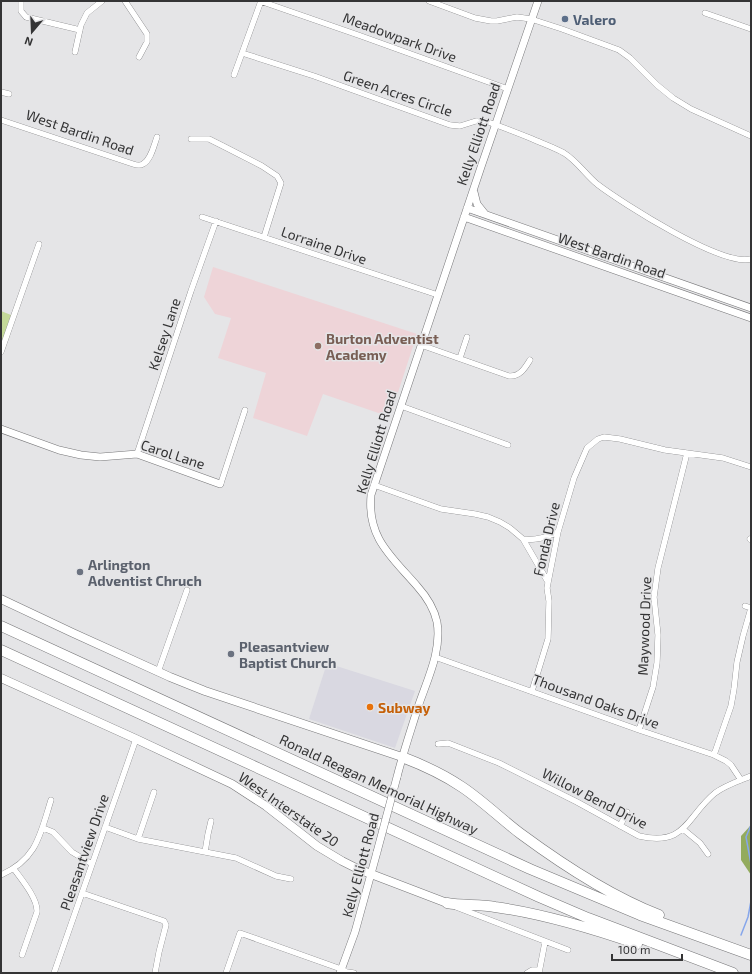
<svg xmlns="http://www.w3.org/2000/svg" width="752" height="974" font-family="'Exo 2',sans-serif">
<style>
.built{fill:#d9d8e1}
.education{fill:#eed4d8}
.green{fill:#c4d999}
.forest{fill:#93ab5d}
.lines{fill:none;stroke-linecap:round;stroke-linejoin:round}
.stream{stroke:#86a6eb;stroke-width:1.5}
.minor-casing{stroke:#767678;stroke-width:6}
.tertiary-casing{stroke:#767678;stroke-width:8}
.secondary-casing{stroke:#767678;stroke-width:9}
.motorway-casing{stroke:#767678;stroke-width:11}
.minor{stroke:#fff;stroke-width:5.5}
.tertiary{stroke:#fff;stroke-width:7}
.secondary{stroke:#fff;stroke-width:8}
.motorway{stroke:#fff;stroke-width:10}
.tertiary-bridge-casing{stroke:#767678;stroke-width:8;stroke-linecap:butt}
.tertiary-bridge{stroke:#fff;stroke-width:7}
.service-dot{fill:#5c6f8a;stroke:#e5e5e7;stroke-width:1.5}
.education-dot{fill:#8d6e63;stroke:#e5e5e7;stroke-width:1.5}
.worship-dot{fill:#6b7280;stroke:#e5e5e7;stroke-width:1.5}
.food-dot{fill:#e8710a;stroke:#e5e5e7;stroke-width:1.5}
.labels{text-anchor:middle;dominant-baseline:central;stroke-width:3;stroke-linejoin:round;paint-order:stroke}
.service-label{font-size:14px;font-weight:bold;fill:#4e5e75;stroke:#e5e5e7;text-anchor:start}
.street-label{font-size:14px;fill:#343435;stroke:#e5e5e7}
.education-label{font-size:14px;font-weight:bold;fill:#785e54;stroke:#e5e5e7;text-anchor:start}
.worship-label{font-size:14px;font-weight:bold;fill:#5b616d;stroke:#e5e5e7;text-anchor:start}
.food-label{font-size:14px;font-weight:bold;fill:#c56008;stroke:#e5e5e7;text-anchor:start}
</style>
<rect width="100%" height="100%" fill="#e5e5e7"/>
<path class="built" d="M327 663 415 691 395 748 309 719Z"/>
<path class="education" d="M213 267 417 334 390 417 323 394 307 436 253 418 266 373 218 358 231 318 215 314 204 297Z"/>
<path class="green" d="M1 311 11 315 1 345Z"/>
<path class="forest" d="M751 825V875L741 860V836Z"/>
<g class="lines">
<path class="stream" d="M751 825 746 837 751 864
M741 935 748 917 751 901"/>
<g class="minor-casing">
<path id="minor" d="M21 1V11L26 17 80 30
M125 1 147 34V42L139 57
M260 1 361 36 508 89
M429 1 475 18 491 21H497L517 17 531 19 562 29 619 50 630 58 657 85 673 98 691 109 751 136
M705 13 751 29
M75 52 81 25 87 13 102 1
M242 53 314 76 450 125 460 126 476 121H485C500 126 515 132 530 138 541 143 553 147 564 153 577 161 585 174 597 184 622 203 722 267 751 259
M234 75 261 1
M1 92 9 94
M1 120 133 164C136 165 140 166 143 164 151 160 154 145 157 137
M191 139H209L223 146 262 166 277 176 281 183 264 237
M202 217 438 295
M421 345 509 376C520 377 525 368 530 360
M1 352 39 244
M460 358 467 337
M401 406 508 445
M137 454 191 291 216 221
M221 483 245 410
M374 485 441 509 475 514 488 517 500 522 510 528 523 539 548 582
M523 539C536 541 547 537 558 532
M750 539 751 540
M745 606 751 608
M435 657 639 730 714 755 726 761 731 765 741 780
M158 672 187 590
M532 691 548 639 549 601 547 588 558 532 574 478 587 448 598 439 604 437 620 439 665 450 723 458 751 467
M639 730 653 687 657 663 658 635 654 597 658 568 687 453
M438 744 448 743 499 763 577 802 639 836C686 847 686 817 715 793 726 785 739 781 751 776
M714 755 731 706 734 689 737 662 743 636 751 608
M620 826 627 812
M105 827 138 839 236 858 276 876 291 879
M43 828 53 832 72 852 92 864
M683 829 700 843 708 854
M138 839 154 792
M205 852 208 834 211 821
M14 869C22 880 38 899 37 912L22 955
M1 875C37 859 40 835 51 800
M82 893 164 921 166 925 159 952 155 973
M456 907 568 950
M347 972 354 973
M54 973 136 739
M226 973 240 933 341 969 348 973
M527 973 532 970H539
M539 973 545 942"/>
</g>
<g class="tertiary-casing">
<path id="tertiary" d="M474 192 477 204 485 214
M467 208 751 308
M464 217 751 318
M1 429 59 450 81 455 100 457 137 454 220 484
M397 777C403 753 411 730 418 707 427 680 442 651 437 622 434 608 426 596 417 586 391 556 367 538 371 495L481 167 538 1
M340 973 355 932 377 852"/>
</g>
<g class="secondary-casing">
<path id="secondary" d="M1 599 73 633 170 677 205 691 402 757
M1 678 136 739 232 784 266 806 317 846 342 861 358 869 447 903"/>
</g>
<g class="motorway-casing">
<path id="motorway" d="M1 626 530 869 640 915 751 955
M1 650 539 897 588 918 733 973
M402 757C423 765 443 774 462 787 483 801 501 819 521 834 563 865 610 896 659 915
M447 903C463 906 479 904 495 907 544 914 591 928 637 944"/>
</g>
<use href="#minor" class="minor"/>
<use href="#tertiary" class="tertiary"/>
<use href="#secondary" class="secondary"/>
<use href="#motorway" class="motorway"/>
<g class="tertiary-bridge-casing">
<path id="tertiary-bridge" d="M377 852 397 777"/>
</g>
<use href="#tertiary-bridge" class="tertiary-bridge"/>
</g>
<circle class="service-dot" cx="565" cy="19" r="4"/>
<circle class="education-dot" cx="318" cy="346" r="4"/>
<g class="worship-dot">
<circle cx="80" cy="572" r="4"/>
<circle cx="231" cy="654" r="4"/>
</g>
<circle class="food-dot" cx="370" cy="707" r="4"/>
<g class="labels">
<g class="service-label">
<text x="573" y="19">Valero</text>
</g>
<g class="street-label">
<text transform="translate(400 37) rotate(20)">Meadowpark Drive</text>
<text transform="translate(398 93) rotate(19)">Green Acres Circle</text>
<text transform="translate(80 132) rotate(19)">West Bardin Road</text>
<text transform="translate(478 134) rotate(-71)">Kelly Elliott Road</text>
<text transform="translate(324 245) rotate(19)">Lorraine Drive</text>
<text transform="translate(612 255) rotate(19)">West Bardin Road</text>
<text transform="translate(164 334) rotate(-72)">Kelsey Lane</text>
<text transform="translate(376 442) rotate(-73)">Kelly Elliott Road</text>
<text transform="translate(173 454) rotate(18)">Carol Lane</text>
<text transform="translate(546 539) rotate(-77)">Fonda Drive</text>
<text transform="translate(644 626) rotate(-88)">Maywood Drive</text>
<text transform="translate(596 701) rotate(20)">Thousand Oaks Drive</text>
<text transform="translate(379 784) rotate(25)">Ronald Reagan Memorial Highway</text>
<text transform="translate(595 798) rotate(27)">Willow Bend Drive</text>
<text transform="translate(289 809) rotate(35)">West Interstate 20</text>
<text transform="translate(84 852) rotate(-71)">Pleasantview Drive</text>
<text transform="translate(360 865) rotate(-75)">Kelly Elliott Road</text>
</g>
<g class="education-label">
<text x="326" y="338">Burton Adventist<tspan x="326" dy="16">Academy</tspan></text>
</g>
<g class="worship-label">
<text x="88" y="564">Arlington<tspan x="88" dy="16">Adventist Chruch</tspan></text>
<text x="239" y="646">Pleasantview<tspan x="239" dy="16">Baptist Church</tspan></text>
</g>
<g class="food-label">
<text x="378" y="707">Subway</text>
</g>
</g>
<rect width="752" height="974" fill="none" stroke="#343435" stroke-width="4"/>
<g transform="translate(32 32) rotate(199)" stroke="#e5e5e7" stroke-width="3" paint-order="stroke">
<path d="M0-3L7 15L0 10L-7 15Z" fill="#343435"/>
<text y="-6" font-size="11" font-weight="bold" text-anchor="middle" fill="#343435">N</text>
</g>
<path d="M612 954v6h70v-6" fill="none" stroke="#343435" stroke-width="2"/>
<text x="618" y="954" font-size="12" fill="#343435" stroke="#e5e5e7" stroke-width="3" paint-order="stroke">100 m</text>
</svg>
